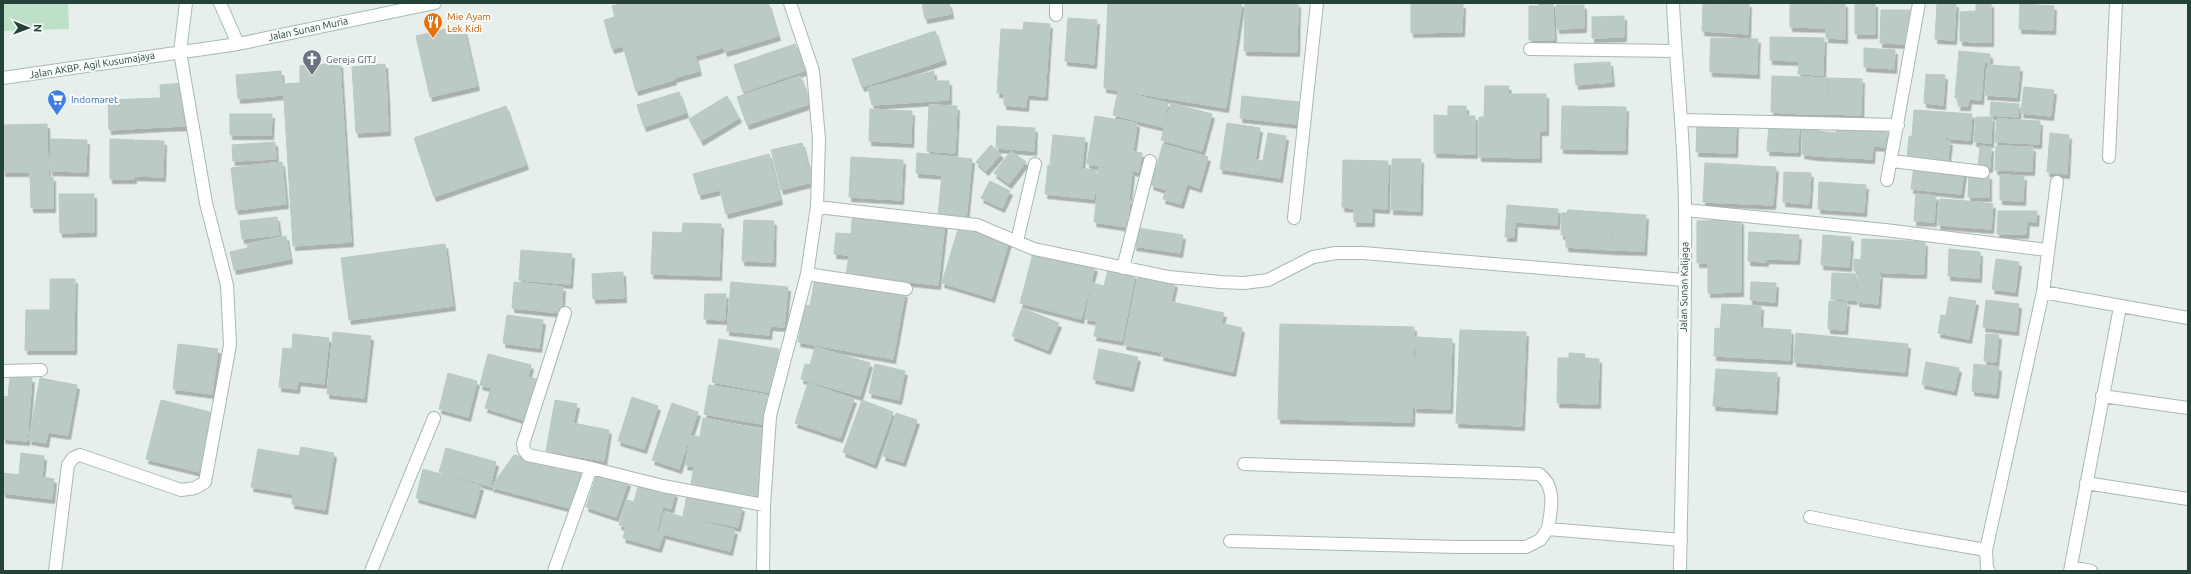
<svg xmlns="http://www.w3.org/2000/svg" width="2191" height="574" font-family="Ubuntu,sans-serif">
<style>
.park{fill:#bfe0c8}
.building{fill:#bbcac4;stroke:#b8c9c2;filter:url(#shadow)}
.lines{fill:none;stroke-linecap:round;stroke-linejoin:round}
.minor-casing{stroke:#a8b8b2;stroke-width:14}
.secondary-casing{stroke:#a4bbb3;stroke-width:14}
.minor{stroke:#fff;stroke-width:12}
.secondary{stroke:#fff;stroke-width:12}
.labels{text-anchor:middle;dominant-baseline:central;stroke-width:4;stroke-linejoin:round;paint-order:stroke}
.food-label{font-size:10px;fill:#c56008;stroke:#f7fbf9;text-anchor:start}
.street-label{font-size:10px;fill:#24423a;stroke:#f7fbf9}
.worship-label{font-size:10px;fill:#5b616d;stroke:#f7fbf9;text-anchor:start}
.shop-label{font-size:10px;fill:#366cbe;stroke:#f7fbf9;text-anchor:start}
</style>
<defs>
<filter id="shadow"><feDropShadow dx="2.5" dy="4.5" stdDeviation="0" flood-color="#0004"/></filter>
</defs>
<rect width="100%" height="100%" fill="#e6efeb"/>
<path class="park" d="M3 3H68L69 29 3 31Z"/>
<path class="building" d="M623 3H652L674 80 636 91 623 46 612 49 604 20 615 17 612 6Z
M653 3H709L722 48 695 56 699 71 674 78Z
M710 3H768L778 36 725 52Z
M922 3H949L951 14 925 19Z
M1108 3H1242L1226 108 1104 88Z
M1245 3H1298L1297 52 1244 51Z
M1411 3 1463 4 1462 32 1411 33Z
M1539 3H1553L1554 40H1529V6H1539Z
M1703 3H1720L1719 32 1702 31Z
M1720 3H1749L1748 34 1719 32Z
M1790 3H1826V28L1790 27Z
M1826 3H1845V39L1826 38Z
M1855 3H1875V34H1855Z
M1937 3H1956L1954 40 1935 39Z
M1976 3H1991V42H1976Z
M2020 4 2054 6 2053 30 2019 29Z
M1556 5H1584V28L1557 29Z
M1881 10H1910L1907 44 1880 43Z
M1976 11V42L1960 41V12Z
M1624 16V37L1592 38V17Z
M1068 18 1097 20 1094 64 1065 61Z
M1024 22 1050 24 1045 96 1027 95 1026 107 1004 105V93H997L1001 29 1023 30Z
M463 25 477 86 430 97 416 36Z
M935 31 944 60 862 87 852 59Z
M1770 37 1824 38 1823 75 1798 74 1799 61 1770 60Z
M1711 38 1758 39 1757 57 1710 56Z
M795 44 804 71 743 92 734 65Z
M1864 48 1895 50 1894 69 1864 67Z
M1959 51 1990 54V63L1984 62 1981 100 1969 99 1968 106H1958L1959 98H1955Z
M1710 56 1757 57V74L1710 72Z
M1610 62 1612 82 1576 85 1574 64Z
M340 63 351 242 293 246 283 84 300 83V66Z
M385 64 387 97 354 99 352 67Z
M1988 65 2020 67 2017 97 1985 95Z
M281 71 283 95 238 99 236 75Z
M934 71V81H949V100L872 105 868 88Z
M1926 74 1945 75 1943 105 1924 103Z
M800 76 810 104 747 125 737 97Z
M1772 76 1803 77 1802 114 1771 112Z
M1803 77 1828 78 1827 114H1802Z
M1828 78 1862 79 1861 115 1827 114Z
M185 83 187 126 162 127 160 85Z
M1485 86H1509L1508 94H1546V131H1539V158L1479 157V117H1484Z
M2024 87 2054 90 2051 116 2021 113Z
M1118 91 1168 103 1163 127 1113 115Z
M679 92 686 113 644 127 637 105Z
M727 96 739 118 701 141 689 119Z
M1242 96 1299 102 1297 124 1240 118Z
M387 97 388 131 356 133 354 99Z
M160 98 162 127 109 130 108 100Z
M1991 102 2019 104 2018 117 1990 115Z
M1171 103 1212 114 1202 151 1161 140Z
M929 105 957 106 955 153 927 151Z
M506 106 526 165 434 197 414 138Z
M1448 106H1466V116H1475V154L1434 153V115L1448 116Z
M1562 106 1626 107 1625 150 1561 149Z
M870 109 912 111 911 143 869 141Z
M1914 110 1972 114 1970 140 1912 136Z
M230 114H272L271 135H230Z
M1095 116 1137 123 1133 152 1142 153 1139 172 1087 164Z
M1976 117H1992L1991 143 1974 142Z
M1997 119 2040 121 2039 144 1995 142Z
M1697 121 1736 123 1735 153 1696 152Z
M1227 123 1260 128 1255 160 1263 161 1268 133 1286 136 1280 178 1220 169Z
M47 124 48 177H53V208H31L30 172H3V125Z
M1769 124 1799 125 1798 152 1767 151Z
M997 126 1035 128 1034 151 996 148Z
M1803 126 1818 127 1815 156 1802 154Z
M1836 126 1887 129 1886 147 1873 146 1872 159 1815 156 1817 131 1836 133Z
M2050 133 2069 135 2067 174 2047 172Z
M1053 135 1085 138 1082 167 1050 164Z
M1909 136 1950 141 1947 165 1907 161Z
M51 139 87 140 86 172 50 171Z
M110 139 135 140 134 179H110Z
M136 140 164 141 163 177 135 176Z
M275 142 276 159 233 161 232 145Z
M802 143 812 182 781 190 771 150Z
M1163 144 1208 157 1199 188 1187 184 1181 204 1163 199 1166 190 1151 185Z
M991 145 1001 154 986 171 976 162Z
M1980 146 1991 147 1990 168 1978 167Z
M1996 146 2033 147 2032 171 1995 170Z
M1011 151 1026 162 1009 184 994 173Z
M917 153 972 159 966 219 938 216 942 175 916 173Z
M769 154 780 200 726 214 720 190 699 195 693 174Z
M851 157 903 160 901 200 849 197Z
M1392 159H1421L1420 211 1391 210Z
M1343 160 1388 161 1387 209 1372 208V222H1354V208L1342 207Z
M282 162 286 204 236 210 231 168Z
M1705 163 1776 167 1773 205 1703 202Z
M1048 165 1097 170 1094 199 1045 194Z
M1914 166 1964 172 1961 194 1911 189Z
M1099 168 1132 172 1129 198 1096 194Z
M1784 172 1811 173 1809 204 1783 202Z
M1969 174 1989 175V197H1968Z
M2000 175 2024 176 2023 201 2000 200Z
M990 181 1010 191 1002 208 981 198Z
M1819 182 1866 185 1864 212 1818 209Z
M59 194H94V232L60 233Z
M1916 194 1936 196 1934 222 1914 221Z
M1097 195 1130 200 1127 227 1094 222Z
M1940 199 1967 201 1964 227 1938 225Z
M1967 201 1993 204 1991 229 1964 227Z
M1507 205 1558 209 1557 225 1515 222 1514 237H1505Z
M1568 210 1614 213 1611 250 1566 247V235H1561L1562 213H1567Z
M1998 211H2037L2036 222 2027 221 2026 234H1997Z
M853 212 945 222 938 285 846 275 849 255 834 254 836 233 851 234Z
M1614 213 1646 215 1644 251 1611 250Z
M277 217 279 235 242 239 240 221Z
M744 220 774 221 773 262 742 261Z
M1741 220V292L1708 293V263H1697V221Z
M683 223 721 224 719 276 651 274 653 232 682 233Z
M959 226 1009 241 992 298 942 283Z
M1137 228 1183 235 1180 253 1134 246Z
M1749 232 1767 233 1766 262 1748 261Z
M1767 233 1799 235 1797 260 1766 259Z
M1823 235 1851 237 1849 267 1821 265Z
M286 236 290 259 234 270 230 252 248 248 247 244Z
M1862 239 1892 240 1891 273 1854 271V259L1861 260Z
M1892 240 1925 242 1924 274 1891 273Z
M445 244 453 306 349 320 341 258Z
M1949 249 1980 252 1979 278 1948 276Z
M521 250 572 254 570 284 519 280Z
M1034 250 1095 267 1081 319 1020 303Z
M1996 259 2019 262 2015 292 1992 289Z
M1108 270 1135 275 1122 341 1094 336 1097 321 1085 319 1092 283 1104 286Z
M623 272 624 298 593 299 592 274Z
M1858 272 1880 274 1878 304 1857 302Z
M1832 273 1856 274 1855 300 1831 299Z
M1138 275 1175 283 1160 352 1124 345Z
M815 278 905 293 893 359 798 342 805 305 810 306Z
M50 279H75L74 350H25L26 310H50Z
M514 282 563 287 561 313 512 308Z
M731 282 788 287 784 327 770 326 769 335 727 331Z
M1751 282 1776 283 1775 302 1750 300Z
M705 294H726L725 320 704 319Z
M1949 297 1976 301 1969 339 1938 333 1941 315 1946 316Z
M1986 300 2019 304 2016 331 1983 327Z
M1829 301 1847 302 1845 330 1828 329Z
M1172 302 1224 313 1221 323 1242 328 1233 372 1161 356Z
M1722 304 1761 306 1760 328 1791 330 1790 360 1714 356 1715 328 1720 329Z
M1022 308 1059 323 1048 350 1012 336Z
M507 315 543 320 539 348 503 343Z
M1280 324 1414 327 1412 422 1278 419Z
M1460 330 1526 332 1522 426 1456 423Z
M333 332 371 336 364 398 327 394Z
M1796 333 1908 344 1905 372 1794 362Z
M293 334 329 338 324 384 298 381 297 389 279 387 283 348 292 349Z
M1986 334 1999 335 1996 362 1984 361Z
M1416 337 1452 339 1450 409 1414 408Z
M719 339 779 349 772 393 712 382Z
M178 344 218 349 212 394 173 389Z
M815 347 870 363 860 396 801 379 805 364 810 365Z
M1099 349 1138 357 1131 387 1093 379Z
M1569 353 1585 354 1584 358 1599 359 1598 404 1557 403 1558 358H1569Z
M488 354 531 365 528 377 540 380 535 399 480 385Z
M1926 362 1959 368 1954 391 1922 384Z
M875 364 905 371 899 400 869 393Z
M1974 364 1999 367 1996 394 1972 391Z
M1716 369 1777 373 1775 410 1713 406Z
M448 373 477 381 468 417 439 409Z
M10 376 32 378 27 441 3 439V396L8 397Z
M40 378 77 385 68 435 48 432 46 443 29 440Z
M808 383 854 399 840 438 795 423Z
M709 385 767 395 762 424 704 414Z
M491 388 533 401 527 421 485 408Z
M632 397 658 406 644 449 618 441Z
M161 400 214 413 199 472 146 459Z
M555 400 577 404 573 423 609 430 604 461 546 451Z
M862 400 893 412 874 464 843 452Z
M672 403 698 412 679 469 652 460Z
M896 413 917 420 903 462 883 456Z
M703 418 764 430 758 499 690 489 694 467 685 465 691 436 700 437Z
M301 447 334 453 325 510 292 504 293 494 251 487 258 449 299 456Z
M446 448 496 462 490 486 439 472Z
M21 453 44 456 42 477 54 479 52 499 3 493V473L19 475Z
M514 455 582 471 573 509 491 487Z
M423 469 481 486 473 514 416 498Z
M598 471 628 482 616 517 586 507Z
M639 483 675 493 671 509 663 506 656 533 663 535 659 548 623 538 626 527 619 525 627 500 634 502Z
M687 496 742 507 738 527 683 516Z
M664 512 735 530 730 551 659 533Z"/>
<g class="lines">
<g class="minor-casing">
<path id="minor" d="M1056 3V15
M1530 49 1675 51
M1682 120 1898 125
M2109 157 2116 3
M1892 161 1983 172
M1887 180 1919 3
M817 207 977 225 1034 249 1169 277 1220 282 1244 283 1268 280 1313 257 1336 253H1363L1684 280
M1685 210 1885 230 2047 250
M1294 218 1317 3
M1017 241 1035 164
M1123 268 1150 161
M807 274 906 289
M2043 292 2188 318
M565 313 523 444 524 450 528 455 591 468 663 486 764 505
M3 371 41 370
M2102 396 2188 408
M1244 464 1539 474C1557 487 1551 509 1548 529L1681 540
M2086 483 2188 499
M1810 517 1905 536 1986 550
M1230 541 1457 547H1526L1540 540 1548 529
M2071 567 2091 571
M55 571 68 465 73 458 80 455 181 490 195 488 205 482 230 345 227 285 206 203 180 52
M371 571 434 418
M554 571 591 468
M763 571 764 505 770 416 807 274 817 207 819 139 813 71 790 3
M1989 571 1987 569 1986 550 2043 292 2057 182
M2070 571 2120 307"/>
</g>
<g class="secondary-casing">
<path id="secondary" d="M220 3 238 44
M1673 3C1676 73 1685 141 1685 211 1686 331 1682 451 1680 571
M180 52 186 3
M3 78 238 44 435 3"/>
</g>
<use href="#minor" class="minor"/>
<use href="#secondary" class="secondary"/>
</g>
<defs>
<g id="restaurant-pin" transform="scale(1)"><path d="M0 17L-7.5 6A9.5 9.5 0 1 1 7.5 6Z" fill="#e8710a" stroke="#f7fbf9"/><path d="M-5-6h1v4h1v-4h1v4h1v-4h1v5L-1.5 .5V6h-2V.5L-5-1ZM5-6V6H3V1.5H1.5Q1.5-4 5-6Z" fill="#fff"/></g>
<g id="church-pin" transform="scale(1)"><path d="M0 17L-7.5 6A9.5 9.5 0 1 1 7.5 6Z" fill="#6b7280" stroke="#f7fbf9"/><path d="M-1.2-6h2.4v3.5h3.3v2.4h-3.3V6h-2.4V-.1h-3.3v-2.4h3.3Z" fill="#fff"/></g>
<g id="supermarket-pin" transform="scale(1)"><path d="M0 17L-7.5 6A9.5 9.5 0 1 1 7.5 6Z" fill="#3f7fe0" stroke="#f7fbf9"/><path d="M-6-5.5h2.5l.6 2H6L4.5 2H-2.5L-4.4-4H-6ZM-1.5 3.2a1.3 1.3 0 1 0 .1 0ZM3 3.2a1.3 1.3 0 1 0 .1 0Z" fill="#fff"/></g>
</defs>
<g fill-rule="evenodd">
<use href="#restaurant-pin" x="433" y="22"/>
<use href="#church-pin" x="312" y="59"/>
<use href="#supermarket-pin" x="57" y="99"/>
</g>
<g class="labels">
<g class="food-label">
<text x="447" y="16">Mie Ayam<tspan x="447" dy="12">Lek Kidi</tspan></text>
</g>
<g class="street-label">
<text transform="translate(308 29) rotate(-12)">Jalan Sunan Muria</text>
<text transform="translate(92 65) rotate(-9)">Jalan AKBP. Agil Kusumajaya</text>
<text transform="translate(1684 287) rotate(-89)">Jalan Sunan Kalijaga</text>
</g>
<g class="worship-label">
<text x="326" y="59">Gereja GITJ</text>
</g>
<g class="shop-label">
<text x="71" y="99">Indomaret</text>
</g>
</g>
<rect width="2191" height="574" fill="none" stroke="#24423a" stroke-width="8"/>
<g transform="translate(28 28) rotate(91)" stroke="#f7fbf9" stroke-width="3" paint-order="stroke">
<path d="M0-3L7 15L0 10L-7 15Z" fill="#24423a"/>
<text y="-6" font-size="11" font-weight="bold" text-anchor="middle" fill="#24423a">N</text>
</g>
</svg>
